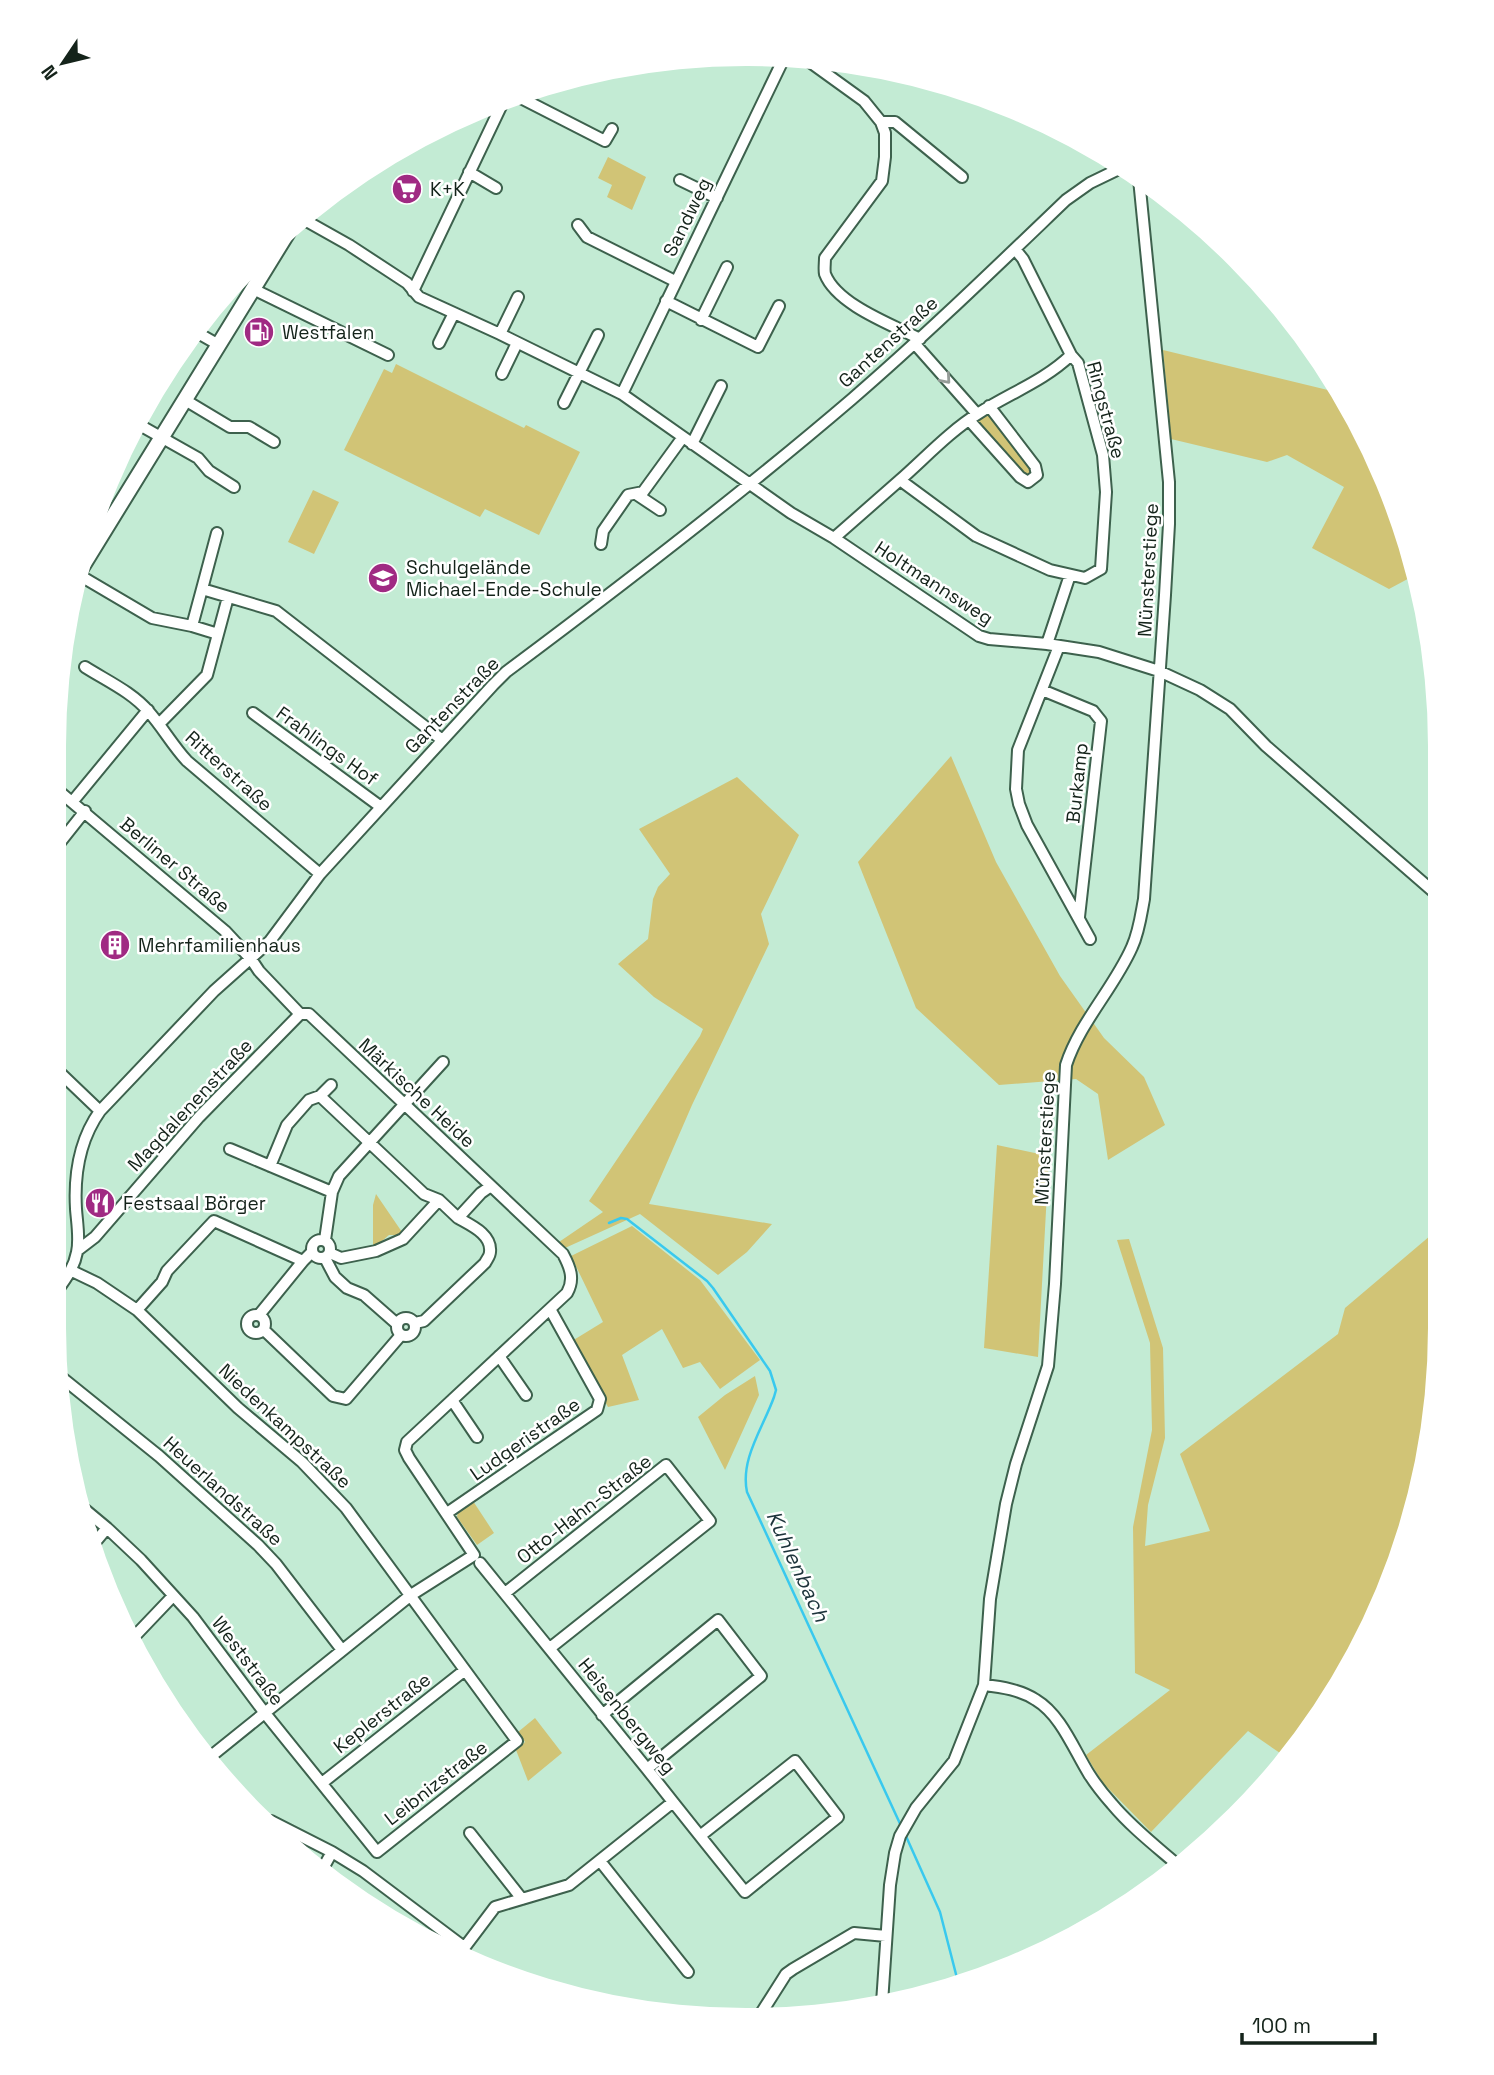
<svg xmlns="http://www.w3.org/2000/svg" width="1494" height="2075" font-family="'Space Grotesk',sans-serif">
<style>
.green{fill:#d1c476}
.lines{fill:none;stroke-linecap:round;stroke-linejoin:round}
.stream{stroke:#39c9ee;stroke-width:2.5}
.minor-casing{stroke:#3d614d;stroke-width:14}
.major-casing{stroke:#3d614d;stroke-width:18}
.minor{stroke:#fff;stroke-width:10}
.major{stroke:#fff;stroke-width:14}
.oneway{stroke:#959c98}
.labels{text-anchor:middle;dominant-baseline:central;stroke-width:5;stroke-linejoin:round;paint-order:stroke}
.poi-label{font-size:19px;fill:#14231a;stroke:#fff;text-anchor:start}
.street-label{font-size:19px;fill:#14231a;stroke:#fff}
.water-label{font-size:21px;font-style:italic;fill:#1d343b;stroke:#fff}
</style>
<rect width="100%" height="100%" fill="#c3ebd4"/>
<path class="green" d="M608 157 646 177 632 210 607 197 612 185 598 178Z
M1163 350 1336 392 1368 441 1417 574 1389 589 1312 548 1344 487 1287 455 1267 462 1171 439Z
M396 364 524 428 526 425 580 452 539 535 485 509 480 517 344 450 384 369 392 373Z
M989 409 1035 474 1027 479 972 420Z
M313 490 339 502 314 554 288 542Z
M951 756 996 862 1060 976 1104 1038 1144 1077 1165 1125 1108 1160 1098 1094 1076 1079 999 1085 916 1008 858 862Z
M737 777 799 835 761 914 769 944 692 1105 649 1204 772 1224 747 1252 718 1275 640 1214 565 1248 559 1242 603 1212 589 1201 700 1036 703 1029 654 997 618 964 648 939 653 899 658 887 670 874 639 829Z
M997 1145 1049 1156 1038 1357 984 1348Z
M376 1194 404 1235H389L375 1247H373V1205Z
M632 1226 700 1280 760 1360 720 1389 700 1362 683 1368 662 1329 622 1355 639 1400 608 1407 572 1341 603 1322 571 1256Z
M1437 1230 1438 1373 1416 1507 1368 1634 1296 1750 1287 1760 1280 1753 1248 1731 1151 1832 1102 1782 1086 1755 1170 1690 1135 1673 1133 1527 1152 1430 1150 1343 1117 1240 1129 1239 1163 1348 1165 1438 1148 1505 1145 1546 1210 1531 1180 1454 1338 1334 1345 1308Z
M755 1376 759 1395 725 1470 698 1417 725 1395Z
M473 1501 494 1533 477 1545 457 1517 458 1511Z
M535 1718 562 1753 528 1781 516 1750 525 1742 518 1732Z"/>
<g class="lines">
<path class="stream" d="M609 1223 621 1218 627 1219 707 1281 713 1288 770 1371 776 1390 774 1397C763 1428 740 1459 747 1492L902 1828
M905 1834 940 1912 958 1982"/>
<g class="minor-casing">
<path id="minor" d="M803 57 864 101 881 122 885 133V157L882 181 825 258C825 263 824 270 825 274 837 305 893 325 920 339
M515 95 605 141 612 129
M881 122H895L962 177
M469 172 496 188
M680 180 717 198
M301 218 349 245 407 283 419 297 500 334 622 394 791 513 834 538 979 636 989 639 1047 644 1099 652 1159 671 1200 690 1230 709 1266 746 1435 893
M578 225 587 237 675 281
M1015 249 1023 259 1071 355 1078 363 1103 455 1106 492 1101 569 1085 578 1050 570 976 536 900 480C925 458 950 431 979 413 1010 393 1044 381 1071 355
M253 289 388 355
M413 291 504 100
M666 301 758 347 779 306
M701 320 727 267
M196 332 219 345
M500 334 518 297
M439 343 454 313
M915 344 977 414
M502 374 517 343
M622 394 785 56
M185 400 230 427H249L274 442
M564 403 598 335
M969 420 1020 477 1028 482 1037 475 1035 466 989 406
M136 423 198 458 209 471 234 487
M692 444 721 386
M636 494 660 510
M834 538 900 480
M601 544 603 531 628 495 643 492 683 437
M79 575 152 618 192 626
M202 589 217 533
M218 634 192 626 202 589 276 611 441 739
M1047 644 1070 575
M1059 646 1018 750 1016 789 1019 804 1027 825 1090 939
M85 667C107 681 132 692 149 712 163 728 173 746 187 761L320 874
M1042 690 1093 711 1101 721 1079 917
M253 713 381 807
M159 724 207 675 228 597
M54 787 225 931 251 959 259 971 300 1014H309L563 1254C570 1267 575 1279 567 1293L407 1442 405 1450 409 1458 474 1555 411 1595 210 1757
M73 801 148 710
M54 850 85 811
M54 1067 100 1111
M320 1096 424 1194 439 1200 458 1218
M230 1149 332 1192
M270 1166 287 1125 309 1100 320 1096 331 1085
M312 1249a9 9 0 1 1 18 0a9 9 0 1 1-18 0Z
M325 1240 332 1192 339 1176 443 1062
M78 1250 95 1237 199 1117 300 1014
M330 1253 341 1258 376 1251 403 1239 439 1200
M325 1258 335 1277 347 1288 364 1295 397 1324
M72 1271 97 1283 137 1310 238 1408 302 1462 346 1508 517 1741 377 1852 264 1712 193 1617 141 1560 107 1528 77 1503
M54 1295C64 1281 74 1269 77 1252 80 1239 77 1223 76 1209 74 1175 80 1139 100 1111L214 991 270 941 320 874 493 685 506 672C624 584 741 494 852 399 926 335 996 267 1066 200L1090 183 1121 168
M137 1310 162 1282 167 1271 214 1221 303 1261
M247 1324a9 9 0 1 1 18 0a9 9 0 1 1-18 0Z
M259 1315 303 1261 312 1252
M397 1327a9 9 0 1 1 18 0a9 9 0 1 1-18 0Z
M415 1323 424 1321 485 1263C487 1259 490 1256 490 1252 492 1234 470 1225 458 1218L481 1193 491 1186
M264 1330 333 1396 346 1399 401 1335
M499 1356 526 1395
M61 1377 159 1456 258 1545 276 1564 342 1650
M452 1400 477 1437
M447 1513 597 1410 600 1399 550 1309
M91 1547 107 1528
M480 1563 647 1769C679 1810 712 1851 745 1892L838 1817 795 1761 700 1836
M505 1593 666 1465 710 1521 550 1648
M132 1639 173 1596
M984 1685C1002 1687 1021 1690 1036 1700 1061 1715 1074 1750 1089 1774 1096 1785 1104 1795 1112 1804 1132 1828 1157 1847 1180 1867
M602 1715 718 1620 761 1676 647 1769
M322 1783 465 1670
M269 1825 271 1821 332 1852 363 1871 464 1947
M470 1833 522 1899
M600 1861 688 1972
M322 1870 332 1852
M458 1956 495 1907 569 1885 673 1802
M882 2003 890 1885 895 1853 900 1836 916 1808 954 1761 984 1685 990 1599 1006 1504 1016 1464 1048 1366 1055 1284 1066 1065C1080 1022 1114 988 1132 947 1139 932 1141 915 1144 899L1165 595 1169 524V482L1139 179
M760 2015 786 1974 793 1969 854 1933 886 1936"/>
</g>
<g class="major-casing">
<path id="major" d="M80 570 293 224"/>
</g>
<use href="#minor" class="minor"/>
<use href="#major" class="major"/>
</g>
<defs><path id="oneway-chevron" d="M-2-3.5L2.5 0L-2 3.5" fill="none" stroke-width="1.6" stroke-linecap="round" stroke-linejoin="round" transform="scale(1.75)"/></defs>
<use class="oneway" href="#oneway-chevron" transform="translate(946 379) rotate(49)"/>
<defs>
<g id="supermarket-disc" transform="scale(1.575)"><circle r="9.5" fill="#a02a83" stroke="#fff"/><path d="M-6-5.5h2.5l.6 2H6L4.5 2H-2.5L-4.4-4H-6ZM-1.5 3.2a1.3 1.3 0 1 0 .1 0ZM3 3.2a1.3 1.3 0 1 0 .1 0Z" fill="#fff"/></g>
<g id="fuel-disc" transform="scale(1.575)"><circle r="9.5" fill="#a02a83" stroke="#fff"/><path d="M-5.5-6h7V0h2V4h1.3V-2.5L3-4.5l.8-.8L6-3V5H2.5V1h-1V6h-7ZM-4.2-4.7v3.2H.2V-4.7Z" fill="#fff"/></g>
<g id="school-disc" transform="scale(1.575)"><circle r="9.5" fill="#a02a83" stroke="#fff"/><path d="M0-5L7-2L0 1L-7-2ZM-4 1L0 2.5L4 1V4Q0 6-4 4Z" fill="#fff"/></g>
<g id="building-disc" transform="scale(1.575)"><circle r="9.5" fill="#a02a83" stroke="#fff"/><path d="M-4-6H4V6H1V3H-1V6H-4ZM-2.5-4.3h1.7v1.8h-1.7ZM.8-4.3h1.7v1.8H.8ZM-2.5-1h1.7V.8h-1.7ZM.8-1h1.7V.8H.8Z" fill="#fff"/></g>
<g id="restaurant-disc" transform="scale(1.575)"><circle r="9.5" fill="#a02a83" stroke="#fff"/><path d="M-5-6h1v4h1v-4h1v4h1v-4h1v5L-1.5 .5V6h-2V.5L-5-1ZM5-6V6H3V1.5H1.5Q1.5-4 5-6Z" fill="#fff"/></g>
</defs>
<g fill-rule="evenodd">
<use href="#supermarket-disc" x="407" y="189"/>
<use href="#fuel-disc" x="259" y="332"/>
<use href="#school-disc" x="383" y="578"/>
<use href="#building-disc" x="115" y="945"/>
<use href="#restaurant-disc" x="100" y="1203"/>
</g>
<g class="labels">
<g class="poi-label">
<text x="430" y="189">K+K</text>
<text x="282" y="332">Westfalen</text>
<text x="406" y="567">Schulgelände<tspan x="406" dy="22">Michael-Ende-Schule</tspan></text>
<text x="138" y="945">Mehrfamilienhaus</text>
<text x="123" y="1203">Festsaal Börger</text>
</g>
<g class="street-label">
<text transform="translate(687 217) rotate(-64)">Sandweg</text>
<text transform="translate(888 342) rotate(-42)">Gantenstraße</text>
<text transform="translate(1106 410) rotate(75)">Ringstraße</text>
<text transform="translate(1148 570) rotate(-87)">Münsterstiege</text>
<text transform="translate(934 583) rotate(33)">Holtmannsweg</text>
<text transform="translate(452 705) rotate(-46)">Gantenstraße</text>
<text transform="translate(327 746) rotate(36)">Frahlings Hof</text>
<text transform="translate(229 771) rotate(42)">Ritterstraße</text>
<text transform="translate(1077 783) rotate(-84)">Burkamp</text>
<text transform="translate(175 865) rotate(40)">Berliner Straße</text>
<text transform="translate(417 1093) rotate(43)">Märkische Heide</text>
<text transform="translate(190 1105) rotate(-47)">Magdalenenstraße</text>
<text transform="translate(1045 1138) rotate(-87)">Münsterstiege</text>
<text transform="translate(285 1426) rotate(43)">Niedenkampstraße</text>
<text transform="translate(525 1439) rotate(-35)">Ludgeristraße</text>
<text transform="translate(223 1491) rotate(42)">Heuerlandstraße</text>
<text transform="translate(584 1509) rotate(-38)">Otto-Hahn-Straße</text>
<text transform="translate(248 1661) rotate(53)">Weststraße</text>
<text transform="translate(382 1713) rotate(-38)">Keplerstraße</text>
<text transform="translate(627 1716) rotate(51)">Heisenbergweg</text>
<text transform="translate(436 1783) rotate(-38)">Leibnizstraße</text>
</g>
<g class="water-label">
<text transform="translate(798 1566) rotate(65)">Kuhlenbach</text>
</g>
</g>
<path d="M0 0H1494V2075H0ZM746 66H748A680 680 0 0 1 1428 746V1328A680 680 0 0 1 748 2008H746A680 680 0 0 1 66 1328V746A680 680 0 0 1 746 66Z" fill="#fff" fill-rule="evenodd"/>
<g transform="translate(63 63) rotate(235)" stroke="#ffffff" stroke-width="5" paint-order="stroke">
<path d="M0-5L12 26L0 18L-12 26Z" fill="#14231a"/>
<text y="-10" font-size="19" font-weight="bold" text-anchor="middle" fill="#14231a">N</text>
</g>
<path d="M1242 2033v10h133v-10" fill="none" stroke="#14231a" stroke-width="3.5"/>
<text x="1252" y="2033" font-size="21" fill="#14231a" stroke="#ffffff" stroke-width="5" paint-order="stroke">100 m</text>
</svg>
